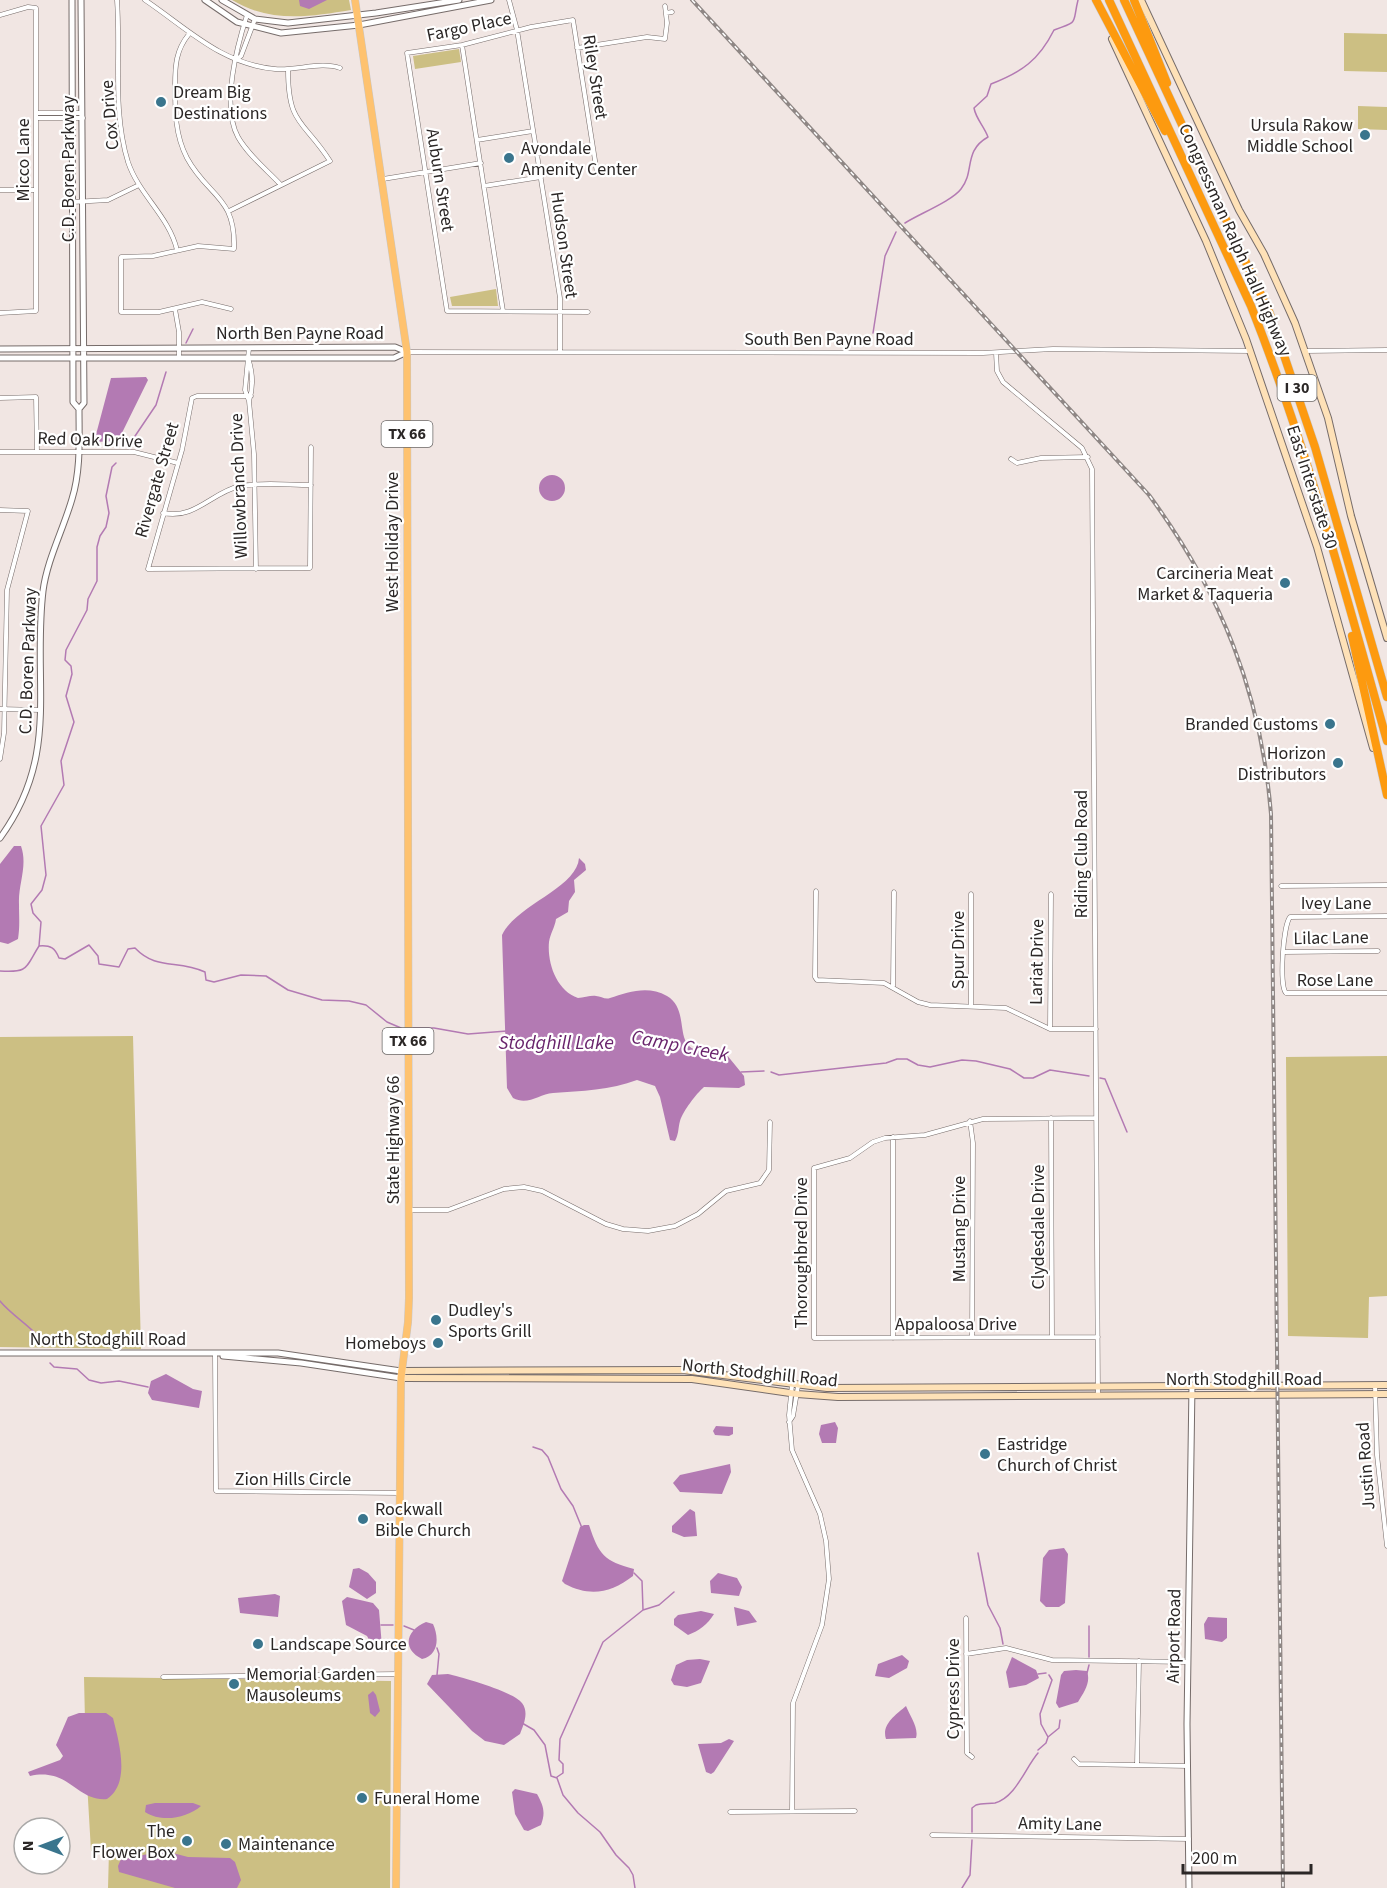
<svg xmlns="http://www.w3.org/2000/svg" width="1387" height="1888" font-family="'Source Sans 3',sans-serif">
<style>
.green{fill:#ccbf83}
.water{fill:#b37ab3}
.lines{fill:none;stroke-linecap:round;stroke-linejoin:round}
.stream{stroke:#b37ab3;stroke-width:1.5}
.minor-casing{stroke:#766c6a;stroke-width:5}
.tertiary-casing{stroke:#766c6a;stroke-width:7}
.secondary-casing{stroke:#766c6a;stroke-width:8}
.primary-casing{stroke:#c8c7c7;stroke-width:8}
.motorway-casing{stroke:#c8c7c7;stroke-width:9}
.minor{stroke:#fff;stroke-width:4}
.tertiary{stroke:#fff;stroke-width:5}
.secondary{stroke:#fee1b7;stroke-width:6}
.primary{stroke:#fec26f;stroke-width:7}
.motorway{stroke:#fd9a0f;stroke-width:8}
.rail-casing{stroke:#8f8785;stroke-width:4}
.rail{stroke:#fff;stroke-width:1.5;stroke-dasharray:4.5;stroke-linecap:butt}
.poi-dot{fill:#3a758d;stroke:#fff;stroke-width:2}
.labels{text-anchor:middle;dominant-baseline:central;stroke-width:4.5;stroke-linejoin:round;paint-order:stroke}
.shield{fill:#fff;stroke:#6b6867;stroke-width:1.5}
.shield-label{font-size:16px;font-weight:bold;fill:#2b2726}
.street-label{font-size:18px;fill:#2b2726;stroke:#fff}
.poi-label{font-size:18px;fill:#2b2726;stroke:#fff;text-anchor:start}
.water-label{font-size:20px;font-style:italic;fill:#69246c;stroke:#fff}
</style>
<rect width="100%" height="100%" fill="#f1e6e3"/>
<path class="green" d="M232 0H349L351 10C309 17 270 23 232 0Z
M1344 33 1387 34V72L1344 71Z
M459 49 461 62 415 69 413 56Z
M1358 106 1387 107V130L1358 129Z
M496 289 498 306H452L450 297Z
M133 1036 141 1349 0 1347V1037Z
M1387 1056V1296L1369 1297 1368 1338 1288 1336 1286 1057Z
M84 1677 391 1681 390 1888H108L109 1851H91L86 1765Z"/>
<path class="water" d="M299 0H327L309 9 300 6Z
M111 378 146 377 148 380 118 441 94 442Z
M539 488a13 13 0 1 1 26 0a13 13 0 1 1-26 0Z
M14 846H21C28 866 18 884 19 904 19 917 20 926 18 939L8 944 0 942V864Z
M579 858 585 864 586 870 574 880 575 892 569 901 568 912 556 919C555 927 550 934 549 942 547 964 557 991 578 998 584 998 591 995 596 996 601 996 605 1000 610 998 628 992 648 985 667 996 696 1013 663 1062 722 1049L744 1076 745 1085 739 1088 704 1087C696 1094 683 1111 680 1121 678 1128 679 1133 675 1141L670 1140 660 1097 655 1086 637 1080C611 1090 581 1091 553 1093 539 1094 528 1106 513 1098L507 1088 502 935C516 905 577 888 579 858Z
M166 1374 193 1389 202 1391 199 1408 152 1400 148 1393 151 1381Z
M835 1422 838 1428 836 1443H822L819 1434 821 1425Z
M716 1426 733 1427V1434L729 1436 715 1435 713 1431Z
M730 1464 731 1472 722 1494 680 1492 673 1483 680 1475Z
M690 1509 695 1512 697 1536 684 1537 672 1532V1526Z
M584 1525H589C599 1555 604 1561 634 1569L633 1576C611 1593 590 1597 565 1584L562 1581 580 1527Z
M1064 1548 1068 1554 1065 1603 1059 1607H1046L1040 1601 1043 1558 1049 1550Z
M359 1568 368 1573 376 1582V1593L367 1599 349 1587 353 1569Z
M718 1573 737 1578 742 1587 739 1596 711 1593 710 1581Z
M275 1594 280 1596 278 1617 240 1613 238 1598Z
M347 1597 373 1603 379 1610 382 1647H373L367 1636 346 1625 342 1601Z
M734 1607 749 1611 757 1622 737 1626Z
M701 1611 714 1614C708 1624 699 1631 688 1635L674 1625V1619L678 1615Z
M1208 1617 1227 1618V1638L1222 1642 1205 1639 1204 1624Z
M426 1622 433 1624C439 1637 439 1655 422 1659 400 1648 408 1629 426 1622Z
M902 1655 909 1661 907 1668 889 1678 875 1676 878 1664Z
M1012 1657 1036 1670 1039 1678 1026 1685 1009 1688 1006 1672Z
M700 1659 710 1661 701 1683 687 1687 674 1685 671 1680 676 1665 687 1660Z
M1076 1670 1087 1671C1091 1683 1084 1692 1078 1702L1059 1708 1056 1703 1061 1675 1064 1671Z
M448 1674C462 1677 514 1692 522 1703 529 1712 524 1724 520 1734L504 1745 485 1741 472 1731 427 1684 432 1675Z
M373 1691 376 1695 380 1711 375 1717 370 1713 368 1695Z
M906 1706C910 1716 919 1728 916 1738L886 1739C881 1724 897 1714 906 1706Z
M79 1713H106L113 1718C119 1742 131 1783 107 1799 77 1802 69 1767 30 1776L28 1772 60 1760 63 1756 56 1745 68 1717Z
M729 1739 734 1741 714 1772 711 1774 706 1772 698 1744 721 1743Z
M515 1789 537 1794C543 1805 546 1812 541 1825L528 1831 524 1830 515 1814 512 1792Z
M155 1803H193L201 1806C187 1818 162 1823 145 1812L146 1805Z
M165 1851 188 1857 230 1858 235 1862 241 1880 237 1888H175L119 1872 118 1866 121 1859Z"/>
<g class="lines">
<path class="stream" d="M905 223C919 214 952 201 961 189 975 172 963 151 988 137 984 126 976 119 974 108L987 96 991 84C1022 72 1039 60 1054 30 1080 21 1072 24 1078 0
M873 333 885 256 896 232
M186 343 193 329
M131 442 156 405 166 372
M39 946 41 922 33 913 31 904 42 890 46 875 41 826 64 785 61 761 74 722 66 696 72 674 71 666 65 660 66 650 87 610 88 599 97 581V547L100 536 106 527 109 513 106 496 112 467 116 463
M0 971C29 973 25 968 39 946 51 945 55 948 59 958L65 959 89 945 98 956 99 964 119 967 128 949 135 948C157 971 177 959 205 972L206 980 214 982 241 975 266 976 288 990 322 1000 349 1001 366 1005 387 1022 401 1028
M413 1028H434L468 1034 507 1031
M741 1072 764 1071
M771 1072 779 1075 886 1063 897 1059H907L918 1065 930 1067 962 1060 976 1061 1010 1069 1024 1078H1033L1050 1070 1089 1076
M1100 1078 1105 1079 1127 1132
M0 1301C13 1317 35 1328 44 1345
M50 1363 54 1367 77 1369 89 1380 101 1383 119 1381 148 1387
M533 1447 542 1450 548 1457 561 1489 573 1506 582 1528
M978 1553 988 1605 1000 1628 1003 1644
M634 1573 642 1581 643 1610
M381 1625H393
M404 1626 414 1630
M437 1648 439 1654 437 1675
M1089 1657V1626
M1087 1673 1089 1665
M1038 1674 1046 1673
M522 1723 534 1730 545 1745 551 1776 557 1778 563 1795 578 1813 600 1832 616 1855 629 1868 633 1875 635 1888
M1048 1737 1059 1728 1060 1720
M1038 1750 1046 1743 1048 1737 1041 1724 1040 1714 1052 1680 1049 1675
M557 1777 563 1773V1764L559 1760 560 1739 603 1642 643 1610 659 1605 674 1592
M972 1832V1808L976 1805C982 1803 989 1804 995 1803 1016 1797 1025 1768 1038 1753
M962 1888 970 1875 972 1840"/>
<g class="minor-casing">
<path id="minor" d="M117 0C121 53 112 110 128 162 139 195 169 216 177 250
M145 0C188 29 221 64 275 69 296 71 321 61 340 68
M509 0 517 30 560 298V352
M666 13 672 12
M0 15 28 7 36 8V311L0 313
M247 15C237 46 221 106 238 137 248 155 267 170 281 185
M189 34C176 50 175 65 175 86 175 111 175 135 187 158 208 197 236 196 234 249L198 246 153 256 121 257V312H159L202 302 231 309
M462 45 503 311
M577 48 647 37 665 39 667 23 665 6
M236 60 241 56 255 19
M36 113H82
M36 118H83
M477 140 533 131
M537 154 592 145
M383 179 481 163
M484 186 541 177
M0 190H36
M73 202 108 200 139 185
M229 211 330 161C303 119 288 126 288 69
M175 309 179 332V358
M588 312 447 311 407 53 462 45 531 27 573 20 597 173
M1306 351 1387 350
M408 352 983 353 1053 349 1250 351
M996 353 997 371 1003 382 1082 448 1092 469 1098 1396
M248 358C253 373 254 386 249 401L245 390 249 348
M251 396H197L192 398 182 450 148 569 310 568 311 447
M0 398 36 397 37 452
M249 401 254 454 256 569
M0 452H134L178 463
M1011 459 1017 463 1041 458 1088 457
M0 510 28 511 7 590 4 733 0 759
M163 513C195 520 212 492 240 486 262 482 288 485 311 485
M0 709 40 710
M1281 886 1387 885
M816 891 815 977 817 980 884 983 918 1002 930 1005 1006 1008 1050 1029H1096
M971 894V1006
M1387 916 1290 917C1283 926 1279 986 1286 993H1387
M1284 952 1378 951
M893 986 894 892
M1050 1029 1051 894
M1051 1118 1052 1337
M1096 1118 983 1119 925 1135 885 1138 873 1142 850 1158 814 1168V1338L1098 1337
M970 1121 973 1143 972 1337
M893 1137V1338
M410 1210H448L504 1189 524 1187 542 1191 606 1224 623 1229 648 1231 675 1226 698 1214 726 1191 760 1183 769 1170 770 1122
M215 1355 216 1491 399 1493
M792 1385 789 1415 792 1450 820 1514 826 1541 829 1579 822 1625 793 1703 792 1811
M1375 1385 1377 1455 1387 1546
M789 1422 793 1416 798 1386
M966 1618 967 1753 972 1757
M966 1654 1006 1648 1052 1660 1188 1662
M163 1677 398 1674
M1074 1759 1079 1764 1188 1766
M1137 1765 1139 1661
M730 1812 855 1811
M932 1835 1189 1839"/>
</g>
<g class="tertiary-casing">
<path id="tertiary" d="M205 0 237 22 281 33 359 25 491 0
M222 0 255 19 288 23 376 13 459 0
M0 349 395 347 407 352
M0 358H394L407 352
M79 409 84 403 81 0
M0 838C61 754 32 684 43 591 47 560 63 530 72 499 81 470 79 439 79 409L73 402 72 0
M0 1353H278L401 1371
M223 1356 301 1363 401 1378
M1189 1888 1187 1724 1192 1385"/>
</g>
<g class="secondary-casing">
<path id="secondary" d="M1141 0 1239 210 1264 254 1295 323 1328 418 1351 516 1387 638
M1112 39 1206 241 1246 339 1317 547 1373 748
M401 1371 683 1370 827 1388 1387 1385
M401 1378 692 1379 797 1394 838 1397 1387 1394"/>
</g>
<g class="primary-casing">
<path id="primary" d="M355 0 407 352 409 1298 408 1322 401 1378 396 1888"/>
</g>
<g class="motorway-casing">
<path id="motorway" d="M1096 0 1165 131
M1109 0 1251 306C1307 447 1346 595 1387 741
M1124 0 1270 314 1315 447 1387 697
M1134 0 1167 83
M1352 636 1387 795"/>
</g>
<use href="#minor" class="minor"/>
<use href="#tertiary" class="tertiary"/>
<use href="#secondary" class="secondary"/>
<use href="#primary" class="primary"/>
<use href="#motorway" class="motorway"/>
<g class="rail-casing">
<path id="rail" d="M692 0 1149 495C1221 593 1261 692 1271 814L1283 1888"/>
</g>
<use href="#rail" class="rail"/>
</g>
<g class="poi-dot">
<circle cx="161" cy="102" r="6"/>
<circle cx="1365" cy="135" r="6"/>
<circle cx="509" cy="158" r="6"/>
<circle cx="1285" cy="583" r="6"/>
<circle cx="1330" cy="724" r="6"/>
<circle cx="1338" cy="763" r="6"/>
<circle cx="436" cy="1320" r="6"/>
<circle cx="438" cy="1343" r="6"/>
<circle cx="985" cy="1454" r="6"/>
<circle cx="363" cy="1519" r="6"/>
<circle cx="258" cy="1644" r="6"/>
<circle cx="234" cy="1684" r="6"/>
<circle cx="362" cy="1798" r="6"/>
<circle cx="187" cy="1841" r="6"/>
<circle cx="226" cy="1844" r="6"/>
</g>
<g class="labels">
<g class="shield">
<rect x="1277.5" y="375" width="39" height="26" rx="4.5"/>
<rect x="381.5" y="421" width="51" height="26" rx="4.5"/>
<rect x="382.5" y="1028" width="51" height="26" rx="4.5"/>
</g>
<g class="shield-label">
<text x="1297" y="388">I 30</text>
<text x="407" y="434">TX 66</text>
<text x="408" y="1041">TX 66</text>
</g>
<g class="street-label">
<text transform="translate(469 27) rotate(-12)">Fargo Place</text>
<text transform="translate(595 77) rotate(81)">Riley Street</text>
<text transform="translate(110 115) rotate(-95)">Cox Drive</text>
<text transform="translate(23 160) rotate(-90)">Micco Lane</text>
<text transform="translate(68 169) rotate(-90)">C.D. Boren Parkway</text>
<text transform="translate(440 180) rotate(81)">Auburn Street</text>
<text transform="translate(1235 240) rotate(66)">Congressman Ralph Hall Highway</text>
<text transform="translate(564 245) rotate(82)">Hudson Street</text>
<text x="300" y="333">North Ben Payne Road</text>
<text x="829" y="339">South Ben Payne Road</text>
<text transform="translate(90 440) rotate(2)">Red Oak Drive</text>
<text transform="translate(157 480) rotate(-74)">Rivergate Street</text>
<text transform="translate(239 486) rotate(-92)">Willowbranch Drive</text>
<text transform="translate(1312 487) rotate(72)">East Interstate 30</text>
<text transform="translate(392 542) rotate(-90)">West Holiday Drive</text>
<text transform="translate(28 661) rotate(-88)">C.D. Boren Parkway</text>
<text transform="translate(1081 854) rotate(-90)">Riding Club Road</text>
<text x="1336" y="903">Ivey Lane</text>
<text transform="translate(1331 938) rotate(-1)">Lilac Lane</text>
<text transform="translate(958 950) rotate(-90)">Spur Drive</text>
<text transform="translate(1037 962) rotate(-89)">Lariat Drive</text>
<text x="1335" y="980">Rose Lane</text>
<text transform="translate(393 1140) rotate(-90)">State Highway 66</text>
<text transform="translate(1038 1227) rotate(-90)">Clydesdale Drive</text>
<text transform="translate(959 1229) rotate(-90)">Mustang Drive</text>
<text transform="translate(801 1253) rotate(-90)">Thoroughbred Drive</text>
<text x="956" y="1324">Appaloosa Drive</text>
<text x="108" y="1339">North Stodghill Road</text>
<text transform="translate(760 1373) rotate(6)">North Stodghill Road</text>
<text x="1244" y="1379">North Stodghill Road</text>
<text transform="translate(1366 1466) rotate(-94)">Justin Road</text>
<text x="293" y="1479">Zion Hills Circle</text>
<text transform="translate(1174 1636) rotate(-89)">Airport Road</text>
<text transform="translate(953 1689) rotate(-90)">Cypress Drive</text>
<text transform="translate(1060 1824) rotate(1)">Amity Lane</text>
</g>
<g class="poi-label">
<text x="173" y="92">Dream Big<tspan x="173" dy="21">Destinations</tspan></text>
<text x="1353" y="125" text-anchor="end">Ursula Rakow<tspan x="1353" dy="21">Middle School</tspan></text>
<text x="521" y="148">Avondale<tspan x="521" dy="21">Amenity Center</tspan></text>
<text x="1273" y="573" text-anchor="end">Carcineria Meat<tspan x="1273" dy="21">Market &amp; Taqueria</tspan></text>
<text x="1318" y="724" text-anchor="end">Branded Customs</text>
<text x="1326" y="753" text-anchor="end">Horizon<tspan x="1326" dy="21">Distributors</tspan></text>
<text x="448" y="1310">Dudley's<tspan x="448" dy="21">Sports Grill</tspan></text>
<text x="426" y="1343" text-anchor="end">Homeboys</text>
<text x="997" y="1444">Eastridge<tspan x="997" dy="21">Church of Christ</tspan></text>
<text x="375" y="1509">Rockwall<tspan x="375" dy="21">Bible Church</tspan></text>
<text x="270" y="1644">Landscape Source</text>
<text x="246" y="1674">Memorial Garden<tspan x="246" dy="21">Mausoleums</tspan></text>
<text x="374" y="1798">Funeral Home</text>
<text x="175" y="1831" text-anchor="end">The<tspan x="175" dy="21">Flower Box</tspan></text>
<text x="238" y="1844">Maintenance</text>
</g>
<g class="water-label">
<text x="556" y="1043">Stodghill Lake</text>
<text transform="translate(680 1046) rotate(11)">Camp Creek</text>
</g>
</g>
<g transform="translate(42 1846) rotate(270)"><circle r="28" fill="#ffffff" stroke="#aaa9a8" stroke-width="1.5"/>
<path d="M0-4.5L10 22L0 15L-10 22Z" fill="#3a758d"/>
<text y="-9" font-size="16" font-weight="bold" text-anchor="middle" fill="#2b2726">N</text>
</g>
<path d="M1183 1864v9h128v-9" fill="none" stroke="#2b2726" stroke-width="3"/>
<text x="1192" y="1864" font-size="18" fill="#2b2726" stroke="#ffffff" stroke-width="4.5" paint-order="stroke">200 m</text>
</svg>
